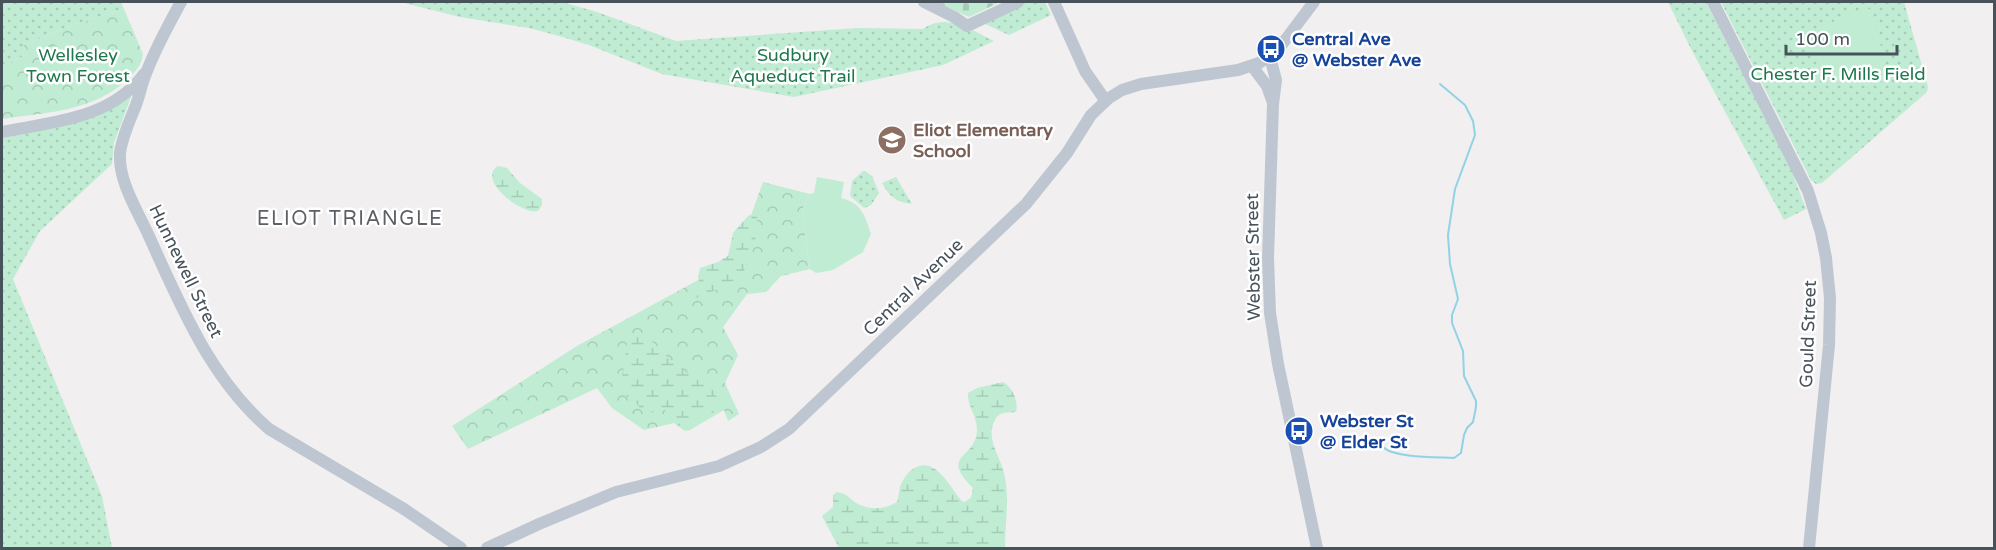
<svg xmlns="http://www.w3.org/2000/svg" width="1996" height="550" font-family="'Varela Round',sans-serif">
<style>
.forest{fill:url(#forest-crowns)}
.wetland{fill:url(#wetland-marsh)}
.cemetery{fill:url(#cemetery-stones)}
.park{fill:url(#park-dots)}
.pitch{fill:#c0ecd3}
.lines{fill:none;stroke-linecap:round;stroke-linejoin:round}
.stream{stroke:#91d2e6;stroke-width:2}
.secondary{stroke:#bec7d1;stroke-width:12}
.labels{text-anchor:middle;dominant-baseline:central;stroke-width:5;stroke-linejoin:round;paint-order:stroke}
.transit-label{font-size:18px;font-weight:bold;fill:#164399;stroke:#fff;text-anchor:start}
.park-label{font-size:18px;fill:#1e784d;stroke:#fff}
.education-label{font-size:18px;font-weight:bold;fill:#785e54;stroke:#fff;text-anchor:start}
.street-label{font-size:18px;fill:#48525b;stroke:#fff}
.neighbourhood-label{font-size:20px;letter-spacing:1.5px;fill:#5c5f63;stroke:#fff}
</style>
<defs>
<pattern id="forest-crowns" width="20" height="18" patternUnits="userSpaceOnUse" patternTransform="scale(1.5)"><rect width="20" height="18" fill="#c0ecd3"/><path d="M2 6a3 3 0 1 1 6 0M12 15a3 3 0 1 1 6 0" fill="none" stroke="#a6ccb7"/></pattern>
<pattern id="wetland-marsh" width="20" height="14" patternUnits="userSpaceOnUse" patternTransform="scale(1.5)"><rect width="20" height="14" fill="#c0ecd3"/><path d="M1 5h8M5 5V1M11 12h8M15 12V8" fill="none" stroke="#a6ccb7"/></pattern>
<pattern id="cemetery-stones" width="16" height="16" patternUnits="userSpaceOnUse" patternTransform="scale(1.5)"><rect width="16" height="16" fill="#c0ecd3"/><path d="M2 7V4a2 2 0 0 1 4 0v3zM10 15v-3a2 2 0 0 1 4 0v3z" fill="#a6ccb7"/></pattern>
<pattern id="park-dots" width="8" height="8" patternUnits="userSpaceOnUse" patternTransform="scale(1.5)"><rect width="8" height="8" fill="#c0ecd3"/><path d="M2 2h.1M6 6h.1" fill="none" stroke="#a6ccb7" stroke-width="1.8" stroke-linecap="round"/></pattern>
</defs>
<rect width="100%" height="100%" fill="#f1efef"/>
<path class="forest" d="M124 9 143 54C142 64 136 71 129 78 94 112 47 112 2 119V67L27 54 23 45 75 24Z
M763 182 810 194 802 210 810 269 781 276 766 292 747 294 723 327 738 355 725 383 739 414 728 421 724 410 690 430 685 431 674 423 644 430 612 408 597 388 468 449 452 426 577 346 735 260Z"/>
<path class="wetland" d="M498 166 507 168 520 183 542 199V205L538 211C521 215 476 179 498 166Z
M755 213C759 220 757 228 756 236 750 272 740 281 706 294 698 297 692 301 683 301L680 298 681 294 701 287 698 277 700 268 718 262 728 256 733 233 748 216Z
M634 334C652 336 659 350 672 361 682 370 700 383 712 386L719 402 718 411 701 417 689 429C678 426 673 414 663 409L650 413H644L632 398 627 397 621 386 627 343Z
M1003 382C1012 387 1019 401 1016 412 1008 413 999 411 995 420 985 438 1000 456 1004 473 1010 498 1005 524 1005 548H839L822 516 833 507V495L837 492C848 493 850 500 858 504 871 511 885 509 897 502 899 496 899 489 901 484 904 478 908 472 913 469 935 454 950 488 962 501L964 502 971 498 973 488C938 453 977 460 977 429 977 416 967 406 968 393L977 388Z"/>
<path class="cemetery" d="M936 2H1000L969 17Z"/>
<path class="park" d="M2 2H121L124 9 75 24 23 45 27 54 2 67Z
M400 2H562L597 12 676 41 858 28 923 29C947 12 971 30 994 41L943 65 794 97 662 74 589 45 559 36 529 28 460 17Z
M1026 2H1045L1051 15 1009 35 983 23Z
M1668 2H1706L1792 172 1806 209 1784 220 1691 49Z
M1721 2H1904L1928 87 1927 92 1822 183 1816 184 1811 180Z
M132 94 114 143 112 164 40 231 13 279 102 496 112 548H2V131L74 120Z
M863 171H865L872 176 879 193 871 205 864 208 850 196 852 181Z
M896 177 912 204C896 202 890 197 882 183Z"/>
<path class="pitch" d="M1866 8 1872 10 1889 79C1851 95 1814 73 1801 37L1845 16Z
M817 177 844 182 841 198C862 203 865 216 871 234L863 252 833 270 816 273 810 269 802 210 810 194 814 193Z"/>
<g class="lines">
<path class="stream" d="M1383 447C1394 458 1437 457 1454 458L1461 453 1464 435 1467 428 1473 422 1476 407V401L1464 376 1463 351 1452 323V315L1458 299 1450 264 1448 235 1455 189 1475 135 1473 121 1465 105 1440 84"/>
<path class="secondary" d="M181 2C169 24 156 47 147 71 142 82 140 94 136 105 130 120 122 137 120 153 118 180 137 210 148 234 180 304 209 377 269 429L404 509 461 548
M924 2 954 17 967 26 1018 2
M1054 2 1085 71 1105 100
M1713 2 1808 191 1821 233 1826 258 1830 298 1829 345 1809 548
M1270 57 1276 80 1273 104 1268 258 1270 313 1278 364 1317 548
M1252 66 1267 86 1273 103
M2 132C52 122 111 119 144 74
M487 548 539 524 616 492 719 466 761 447 789 429 1026 204 1067 153 1091 115 1109 98 1122 90 1141 84 1238 70 1259 63 1277 51 1314 2"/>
</g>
<defs>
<g id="bus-disc" transform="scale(1.5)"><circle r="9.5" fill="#1a4fb4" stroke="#fff"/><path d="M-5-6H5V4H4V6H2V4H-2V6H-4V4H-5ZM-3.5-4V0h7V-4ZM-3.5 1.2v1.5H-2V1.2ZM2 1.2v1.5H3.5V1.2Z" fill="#fff"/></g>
<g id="school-disc" transform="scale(1.5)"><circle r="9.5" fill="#8d6e63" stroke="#fff"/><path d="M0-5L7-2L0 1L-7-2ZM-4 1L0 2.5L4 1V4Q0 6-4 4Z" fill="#fff"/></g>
</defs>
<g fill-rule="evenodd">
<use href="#bus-disc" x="1271" y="49"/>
<use href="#school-disc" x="892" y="140"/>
<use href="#bus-disc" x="1299" y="431"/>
</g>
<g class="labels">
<g class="transit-label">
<text x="1292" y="39">Central Ave<tspan x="1292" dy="21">@ Webster Ave</tspan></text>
<text x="1320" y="421">Webster St<tspan x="1320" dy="21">@ Elder St</tspan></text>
</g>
<g class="park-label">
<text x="78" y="55">Wellesley<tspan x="78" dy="21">Town Forest</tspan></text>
<text x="793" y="55">Sudbury<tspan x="793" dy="21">Aqueduct Trail</tspan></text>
<text x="1838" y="74">Chester F. Mills Field</text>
</g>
<g class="education-label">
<text x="913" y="130">Eliot Elementary<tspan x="913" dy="21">School</tspan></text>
</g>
<g class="street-label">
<text transform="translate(1253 257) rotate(-91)">Webster Street</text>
<text transform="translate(186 271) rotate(64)">Hunnewell Street</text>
<text transform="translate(913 287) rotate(-44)">Central Avenue</text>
<text transform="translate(1808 334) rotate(-88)">Gould Street</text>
</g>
<g class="neighbourhood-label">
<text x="350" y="219">ELIOT TRIANGLE</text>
</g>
</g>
<rect width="1996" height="550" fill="none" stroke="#48525b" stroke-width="6"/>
<path d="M1786 45v9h111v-9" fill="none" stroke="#48525b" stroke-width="3"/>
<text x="1795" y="45" font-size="18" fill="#48525b" stroke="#ffffff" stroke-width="4.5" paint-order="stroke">100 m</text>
</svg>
